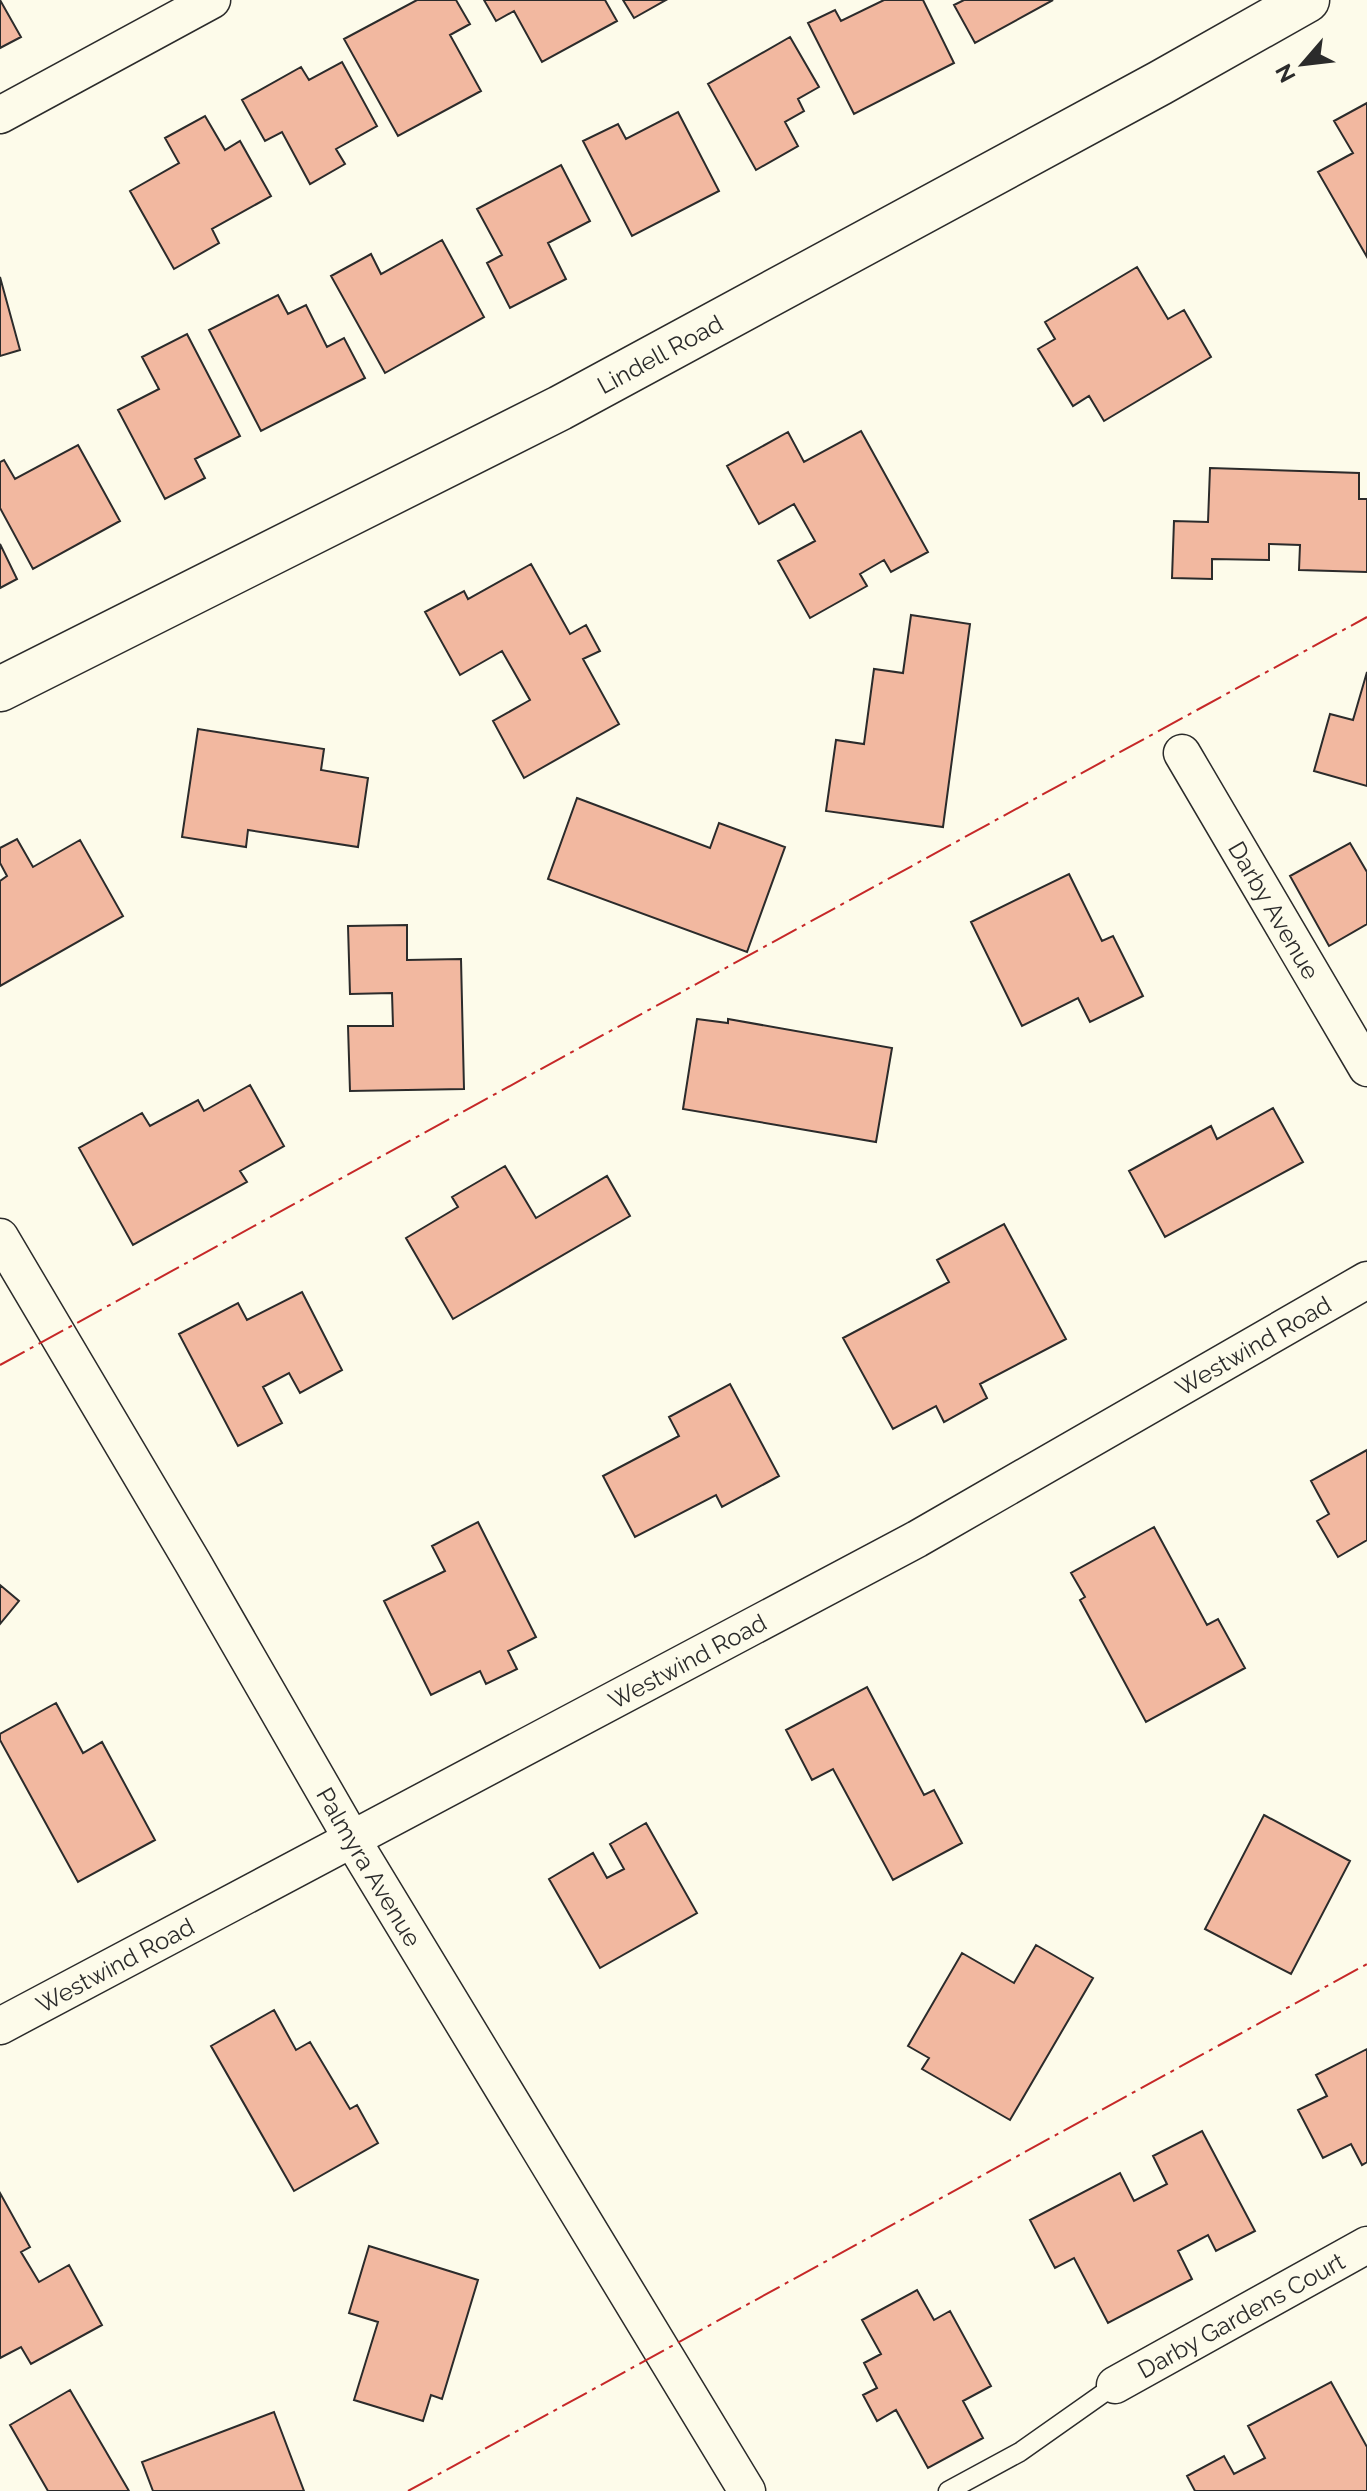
<svg xmlns="http://www.w3.org/2000/svg" width="1367" height="2491" font-family="Raleway,sans-serif">
<style>
.building{fill:#f2b8a0;stroke:#2b2b2b;stroke-width:2}
.lines{fill:none;stroke-linecap:round;stroke-linejoin:round}
.lane-casing{stroke:#2b2b2b;stroke-width:21}
.street-casing{stroke:#2b2b2b;stroke-width:39}
.secondary-casing{stroke:#2b2b2b;stroke-width:47}
.lane{stroke:#fdfbea;stroke-width:18}
.street{stroke:#fdfbea;stroke-width:36}
.secondary{stroke:#fdfbea;stroke-width:44}
.power{stroke:#c62828;stroke-width:2;stroke-dasharray:28 6 4 6;stroke-linecap:butt}
.labels{text-anchor:middle;dominant-baseline:central;stroke-width:6;stroke-linejoin:round;paint-order:stroke}
.street-label{font-size:24px;fill:#2b2b2b;stroke:#fdfbea}
</style>
<rect width="100%" height="100%" fill="#fdfbea"/>
<path class="building" d="M0 0 21 37 0 48Z
M417 0H456L470 24 450 35 481 91 398 136 344 39Z
M484 0H605L617 21 542 62 514 11 496 21Z
M623 0H666L634 18Z
M884 0H923L954 63 854 114 808 23 835 10 841 21Z
M964 0H1053L975 43 954 5Z
M790 37 819 87 798 99 804 111 785 122 798 146 756 170 708 84Z
M342 62 377 126 336 149 345 164 310 184 282 132 265 141 242 100 301 67 309 80Z
M1367 103V257L1318 172 1353 153 1334 121Z
M678 112 719 191 632 236 583 141 618 124 626 139Z
M205 116 225 150 240 141 271 196 212 229 219 243 174 269 130 191 179 163 165 138Z
M561 165 590 221 548 243 566 279 510 308 487 263 502 255 477 209Z
M442 240 484 317 385 373 331 276 371 254 381 274Z
M1137 267 1168 319 1184 310 1211 357 1104 421 1089 396 1073 406 1038 349 1055 339 1045 322Z
M0 277 20 350 0 356Z
M278 295 288 314 306 305 327 347 344 338 365 378 261 431 209 330Z
M187 334 240 436 195 459 205 478 165 499 118 410 159 389 142 357Z
M861 431 928 552 891 572 884 560 860 574 867 586 810 618 778 561 815 541 794 504 759 524 727 466 788 432 804 462Z
M78 445 120 521 33 569 0 508V462L4 460 15 479Z
M1210 468 1359 473V499H1367V572L1299 570 1300 545 1269 544V560L1212 559V579L1172 578 1174 521 1208 522Z
M0 544 17 579 0 588Z
M531 564 570 634 586 625 600 651 583 659 619 724 524 778 493 721 530 700 502 651 460 675 425 612 464 591 468 599Z
M911 615 970 624 943 827 826 811 836 740 864 744 874 669 903 673Z
M1367 672V786L1314 771 1330 714 1353 720Z
M198 729 324 749 321 770 368 778 358 847 248 830 246 847 182 837Z
M577 798 710 848 719 823 785 847 747 952 548 879Z
M17 839 33 867 80 840 123 916 0 986V881L7 876 0 863V848Z
M1350 843 1367 872V924L1329 946 1290 876Z
M1069 874 1102 941 1113 936 1143 996 1090 1022 1078 998 1022 1026 971 922Z
M407 925V960L461 959 464 1089 350 1091 348 1026H393L392 993 350 994 348 926Z
M697 1019 728 1023V1019L892 1048 876 1142 683 1109Z
M250 1085 284 1146 240 1171 247 1182 133 1245 79 1148 142 1113 150 1126 198 1100 204 1111Z
M1273 1108 1303 1162 1165 1237 1129 1171 1211 1126 1217 1139Z
M505 1166 536 1218 607 1176 630 1216 453 1319 406 1238 458 1207 452 1197Z
M1004 1224 1066 1339 980 1384 987 1398 944 1422 936 1406 893 1429 843 1338 949 1282 937 1260Z
M302 1292 342 1370 300 1393 289 1373 263 1387 282 1423 238 1446 179 1334 238 1303 247 1320Z
M730 1384 779 1476 722 1507 716 1495 635 1537 603 1476 679 1436 669 1417Z
M1367 1450V1540L1338 1557 1317 1521 1329 1514 1311 1481Z
M478 1522 536 1637 508 1651 517 1669 486 1684 480 1671 431 1695 384 1601 445 1571 432 1546Z
M1154 1527 1207 1625 1218 1619 1245 1668 1146 1722 1080 1600 1085 1597 1071 1573Z
M0 1585 19 1601 0 1624Z
M867 1687 924 1795 934 1790 962 1843 893 1880 833 1769 812 1780 786 1730Z
M56 1703 83 1753 102 1742 155 1840 78 1882 0 1740V1734Z
M1264 1815 1350 1861 1291 1974 1205 1929Z
M646 1823 697 1913 600 1968 549 1879 593 1853 607 1878 624 1869 610 1844Z
M1036 1945 1093 1978 1010 2120 922 2069 929 2058 908 2046 962 1953 1014 1983Z
M274 2010 296 2050 310 2042 350 2109 357 2105 378 2143 294 2191 211 2046Z
M1367 2049V2162L1362 2165 1351 2144 1323 2158 1298 2110 1327 2096 1316 2075Z
M1202 2131 1255 2231 1216 2251 1208 2235 1178 2251 1192 2279 1108 2323 1074 2258 1055 2268 1030 2220 1120 2173 1134 2201 1167 2184 1153 2156Z
M0 2193 30 2247 21 2252 39 2282 69 2265 102 2325 31 2364 21 2347 0 2358Z
M369 2246 478 2280 442 2399 431 2395 423 2421 354 2400 378 2322 349 2313Z
M917 2290 934 2320 950 2311 991 2386 963 2401 983 2438 928 2468 896 2410 877 2421 863 2395 877 2388 864 2363 881 2354 862 2320Z
M1331 2382 1367 2447V2491H1195L1187 2476 1224 2456 1234 2474 1265 2458 1248 2426Z
M70 2390 129 2491H48L10 2425Z
M274 2412 304 2491H153L142 2462Z"/>
<g class="lines">
<g class="lane-casing">
<path id="lane" d="M948 2491 1020 2452 1115 2385"/>
</g>
<g class="street-casing">
<g id="street">
<path d="M0 115 212 0"/>
<path id="s1" d="M1182 753 1367 1068"/>
<path id="s2" d="M0 1237 193 1563 353 1841 747 2491"/>
<path id="s3" d="M0 2026 917 1539 1367 1280"/>
<path id="s4" d="M1115 2385 1367 2245"/>
</g>
</g>
<g class="secondary-casing">
<g id="secondary">
<path id="s5" d="M0 689 560 408 1160 83 1307 0"/>
</g>
</g>
<use href="#lane" class="lane"/>
<use href="#street" class="street"/>
<use href="#secondary" class="secondary"/>
<path class="power" d="M0 1365 1367 617
M408 2491 1367 1964"/>
</g>
<g class="labels">
<g class="street-label">
<text stroke="none"><textPath href="#s5" startOffset="740">Lindell Road</textPath></text>
<text stroke="none"><textPath href="#s1" startOffset="182">Darby Avenue</textPath></text>
<text stroke="none"><textPath href="#s3" startOffset="1426">Westwind Road</textPath></text>
<text stroke="none"><textPath href="#s3" startOffset="778">Westwind Road</textPath></text>
<text stroke="none"><textPath href="#s2" startOffset="730">Palmyra Avenue</textPath></text>
<text stroke="none"><textPath href="#s3" startOffset="130">Westwind Road</textPath></text>
<text stroke="none"><textPath href="#s4" startOffset="144">Darby Gardens Court</textPath></text>
</g>
</g>
<g transform="translate(1303 64) rotate(242)" stroke="#fdfbea" stroke-width="6" paint-order="stroke">
<path d="M0-6L14 30L0 20L-14 30Z" fill="#2b2b2b"/>
<text y="-12" font-size="22" font-weight="bold" text-anchor="middle" fill="#2b2b2b">N</text>
</g>
</svg>
